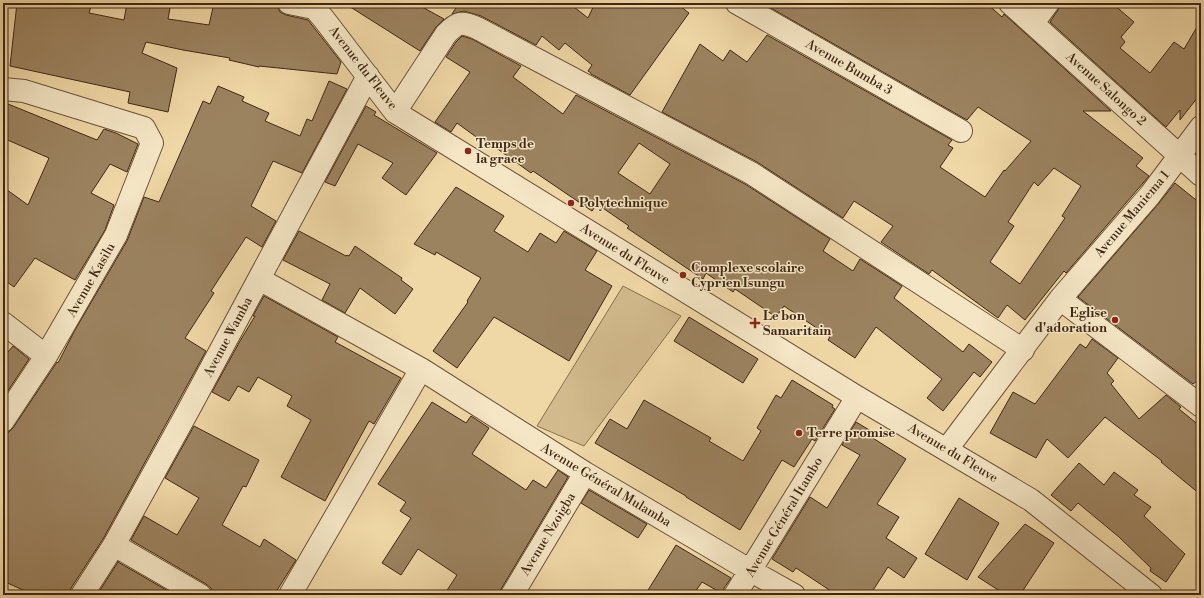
<svg xmlns="http://www.w3.org/2000/svg" width="1204" height="598" font-family="'Libre Bodoni',serif">
<style>
.green{fill:#d2ba8d;stroke:#897051}
.building{fill:#9c8360;stroke:#402715;fill-rule:evenodd}
.lines{fill:none;stroke-linecap:round;stroke-linejoin:round}
.minor-casing{stroke:#6c5339;stroke-width:24}
.minor{stroke:#f5e6c5;stroke-width:22}
.poi-dot{fill:#8f2418;stroke:#f5e6c5;stroke-width:1.5}
.labels{text-anchor:middle;dominant-baseline:central;stroke-width:3;stroke-linejoin:round;paint-order:stroke}
.street-label{font-size:13px;fill:#402715;stroke:#f5e6c5}
.poi-label{font-size:13px;font-weight:bold;fill:#402715;stroke:#f5e6c5;text-anchor:start}
</style>
<rect width="100%" height="100%" fill="#f0d8a6"/>
<filter id="stains"><feTurbulence type="fractalNoise" baseFrequency=".005" numOctaves="4"/><feColorMatrix values="0 0 0 0 .2 0 0 0 0 .09 0 0 0 0 .02 0 0 0 .5 -.17"/></filter>
<radialGradient id="worn" r=".72"><stop offset=".6" stop-color="#630" stop-opacity="0"/><stop offset="1" stop-color="#630" stop-opacity=".3"/></radialGradient>
<path class="green" d="M623 286 681 316 584 446 537 426Z"/>
<path class="building" d="M17 3H92L89 13 124 20 127 3H171L168 19 209 25 214 3H269L277 6 280 12 286 15 308 20 341 62 337 74 259 66V67L229 60 230 58 183 50 146 42 142 53 177 68 168 112 128 103 130 92 10 66Z
M344 3H415L444 19 436 27 420 51Z
M459 3H569L588 18 595 3H676L689 13 630 95 591 74V73L588 71 592 65 565 43 559 50 542 36 536 45 481 16 464 11 452 14Z
M762 3H986L1002 17 1004 14 1111 111H1083L1143 158 1136 166 1149 176 1066 273 1064 271 1025 320 1007 305 998 318 932 270 929 274 881 242 893 226 854 201 843 218 757 162 662 112 700 44 723 61 730 50 747 62 767 35 952 140 948 145 953 148 940 167 985 197 1004 170 1005 171 1031 141 978 107 967 120ZM1054 168 1081 186 1062 216 1065 218 1020 284 990 262 1014 226 1008 222 1034 182 1038 186Z
M1060 3H1112L1134 22 1121 37 1125 42 1120 48 1150 73 1174 42 1184 49 1201 20V93L1180 120V110L1166 127 1050 22 1058 10Z
M462 36 472 39 521 66 513 77 563 114 576 95 745 184 830 239 823 251 853 271 860 259 902 286 894 298 963 352 969 344 992 362 980 377 974 372 943 411 927 398 942 379 876 327 855 358 828 340 830 337 784 306 776 317 735 289 733 292 706 273 703 279 627 228 629 226 597 204 592 211 533 171 531 173 481 137 479 139 457 123 451 132 435 122 470 72 446 57 456 42ZM639 143 670 164 650 194 618 173Z
M329 81 347 89 302 173 273 161 251 206 276 221 262 247 246 237 211 291 214 293 185 338 206 351 103 539 71 588 70 595H34L3 581V433L9 432 13 428 57 362 58 363 75 330 127 241 144 197 159 202 203 101 210 104 218 86 244 97 242 101 269 113 265 121 300 136 307 119 312 121Z
M3 102 97 140 104 129 116 133 138 144 127 172 110 164 91 193 114 205 105 230 75 280 35 258 14 287 3 279V187L28 205 49 158 3 138Z
M366 106 376 112 374 115 437 153 406 195 382 178 393 163 358 144 335 186 325 182Z
M1175 183 1201 204V378L1193 384 1078 297 1159 203Z
M456 187 504 216 494 231 528 252 540 233 556 243 564 231 597 251 585 270 612 286 569 361 494 317 457 368 433 351 468 302 467 301 481 278 436 252 435 255 414 244Z
M299 231 346 256 347 255 349 256 355 246 402 278 401 280 413 289 395 314 360 288 345 313 322 300 330 284 283 260Z
M264 296 338 337 335 342 401 378 374 424 369 421 325 501 281 477 311 420 287 406 292 396 258 377 249 392 238 386 229 401 212 392 240 341 255 316H253Z
M689 317 758 359 743 383 674 341Z
M1092 339 1118 358 1107 373 1114 381 1111 384 1139 419 1166 395 1181 407 1179 409 1201 427V495L1161 462 1162 461 1105 417 1068 458 1047 439 1036 458 990 433 1013 392 1035 404 1080 344 1086 348Z
M13 346 29 359 3 398V358Z
M792 380 833 405 832 407 835 409 815 441 812 439 794 467 782 460 740 530 686 497V496L595 443 610 419 627 429 644 400 711 438 709 441 743 461 761 431 757 428 776 395 781 398Z
M432 402 466 423 471 416 489 428 472 454 526 490 533 480 546 488 558 470 568 477 501 589 500 595H444L457 575 418 549 401 575 382 563 411 518 400 511 406 502 378 484Z
M856 422 871 431 868 435 906 459 877 504 899 517 886 538 917 558 904 578 888 567 870 595H837L796 568 793 572 772 559 810 497 827 508 860 455 842 445Z
M194 426 259 460 246 487 243 486 222 525 260 547 264 539 296 560 274 595H212L211 588 206 584 131 540 144 516 177 535 199 498 165 478Z
M1079 463 1104 485 1114 472 1138 490 1134 495 1151 507 1144 516 1185 554 1166 582 1150 571 1151 568 1119 537 1078 503 1071 511 1051 495Z
M589 490 647 524 638 538 581 503Z
M959 498 999 523 967 580 925 554Z
M1025 524 1054 543 1020 595H1006L978 577Z
M676 545 731 578 724 588 723 594 702 582 693 595H645Z
M118 562 175 595H97Z"/>
<g class="lines">
<g class="minor-casing">
<path id="minor" d="M289 3 314 8
M310 3 323 18 395 112 857 397 1031 500 1151 595
M737 3 961 131
M1010 3 1201 175
M1033 23 1048 3
M3 89 24 91 144 128 152 143 116 235 46 356 3 421
M395 112 446 34C459 21 461 22 477 28L751 173 1023 350
M259 279 421 369 585 473 751 571 794 595
M1060 299 1201 406
M3 323 46 356
M947 449 1060 299 1150 195 1201 127
M114 545 200 595
M82 595 114 545 189 409 368 76
M290 595 421 369
M512 595 585 473
M735 595 857 397"/>
</g>
<use href="#minor" class="minor"/>
</g>
<g class="poi-dot">
<circle cx="468" cy="151" r="4"/>
<circle cx="571" cy="203" r="4"/>
<circle cx="683" cy="275" r="4"/>
<circle cx="1115" cy="320" r="4"/>
<path d="M753 317h4v4h4v4h-4v4h-4v-4h-4v-4h4z"/>
<circle cx="799" cy="433" r="4"/>
</g>
<g class="labels">
<g class="street-label">
<text transform="translate(849 67) rotate(30)">Avenue Bumba 3</text>
<text transform="translate(363 68) rotate(52)">Avenue du Fleuve</text>
<text transform="translate(1106 89) rotate(42)">Avenue Salongo 2</text>
<text transform="translate(1132 214) rotate(-50)">Avenue Maniema 1</text>
<text transform="translate(625 254) rotate(32)">Avenue du Fleuve</text>
<text transform="translate(91 280) rotate(-60)">Avenue Kasilu</text>
<text transform="translate(228 337) rotate(-62)">Avenue Wamba</text>
<text transform="translate(953 453) rotate(31)">Avenue du Fleuve</text>
<text transform="translate(606 485) rotate(31)">Avenue Général Mulamba</text>
<text transform="translate(784 517) rotate(-59)">Avenue Général Itambo</text>
<text transform="translate(548 534) rotate(-59)">Avenue Nzoigba</text>
</g>
<g class="poi-label">
<text x="476" y="144">Temps de<tspan x="476" dy="15">la grace</tspan></text>
<text x="579" y="203">Polytechnique</text>
<text x="691" y="268">Complexe scolaire<tspan x="691" dy="15">Cyprien Isungu</tspan></text>
<text x="1107" y="313" text-anchor="end">Eglise<tspan x="1107" dy="15">d'adoration</tspan></text>
<text x="763" y="316">Le bon<tspan x="763" dy="15">Samaritain</tspan></text>
<text x="807" y="433">Terre promise</text>
</g>
</g>
<rect width="1204" height="598" fill="none" stroke="#f0d8a6" stroke-width="16"/>
<rect x="4" y="4" width="1196" height="590" fill="none" stroke="#402715" stroke-width="2"/>
<rect x="8" y="8" width="1188" height="582" fill="none" stroke="#402715"/>
<rect width="100%" height="100%" filter="url(#stains)"/>
<rect width="100%" height="100%" fill="url(#worn)"/>
</svg>
